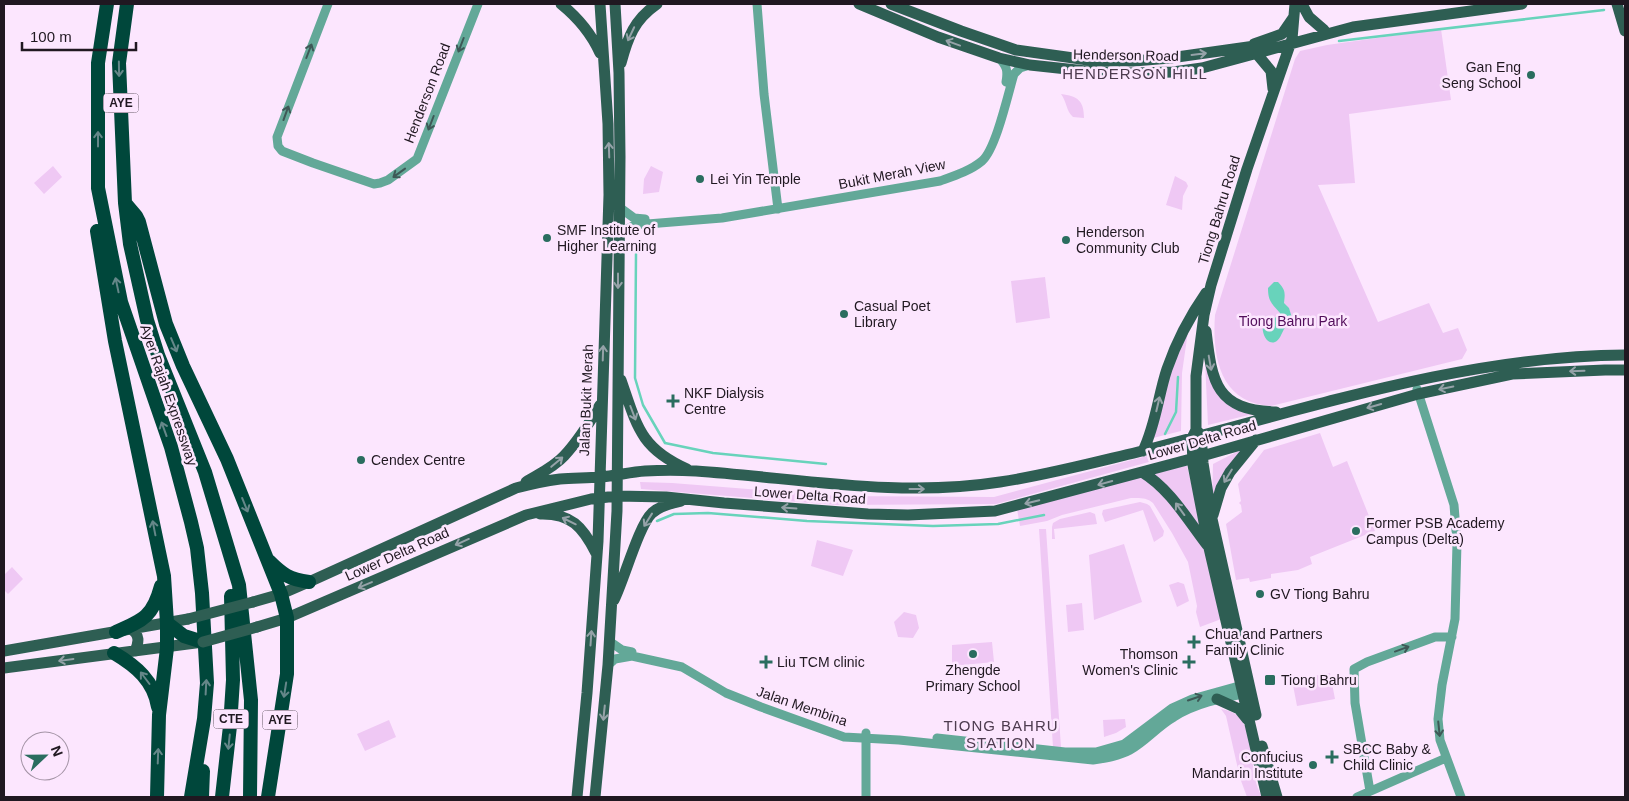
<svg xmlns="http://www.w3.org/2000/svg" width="1629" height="801" font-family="Arial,sans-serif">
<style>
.green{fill:#efc8f4}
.water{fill:#68d3bb}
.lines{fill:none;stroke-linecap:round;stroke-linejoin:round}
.stream{stroke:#68d3bb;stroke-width:2.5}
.minor{stroke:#63a898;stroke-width:9}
.major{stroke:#2e5e53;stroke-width:11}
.highway{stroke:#00473b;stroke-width:14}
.major-bridge{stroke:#2e5e53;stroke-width:11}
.oneway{stroke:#95a2a8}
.oneway2{stroke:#3e5957}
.oneway3{stroke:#658789}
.poi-dot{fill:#2a6d5f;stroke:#fce6fe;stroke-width:2}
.labels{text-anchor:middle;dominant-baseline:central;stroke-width:5;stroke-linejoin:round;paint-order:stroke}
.shield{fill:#fce6fe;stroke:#625663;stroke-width:1}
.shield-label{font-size:12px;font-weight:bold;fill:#201821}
.street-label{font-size:14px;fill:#201821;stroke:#fce6fe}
.poi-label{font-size:14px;fill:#201821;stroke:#fce6fe;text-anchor:start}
.park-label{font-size:14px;fill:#520e5b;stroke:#fce6fe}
.neighbourhood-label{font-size:15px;letter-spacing:1px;fill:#4d3b4f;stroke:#fce6fe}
</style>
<rect width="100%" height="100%" fill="#fce6fe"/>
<path class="green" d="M1441 29 1451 100 1349 114 1355 183 1318 185 1378 322 1429 303 1443 333 1458 328 1467 350 1462 359 1271 406C1220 403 1212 357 1215 315L1295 59 1300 51 1327 45Z
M1061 94C1078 96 1084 101 1084 118L1073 117C1066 111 1067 102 1061 94Z
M53 166 62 177 44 194 34 183Z
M651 166 663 172 659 192 643 194 644 179Z
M1175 176 1186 182 1188 186 1183 196 1182 210 1166 205Z
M1045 277 1050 318 1016 323 1011 281Z
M1188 331 1182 373 1181 431 1153 438 1171 372Z
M1204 340 1222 393 1253 414 1208 425Z
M1320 433 1333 467 1347 461 1375 531 1310 557 1312 564 1298 570 1271 574V578L1250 582 1249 578 1236 580 1226 524 1242 512 1241 505 1239 503 1241 501 1238 484 1264 450Z
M1244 448 1212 502 1213 464Z
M1154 454 1156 460 996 504 837 505 641 489 640 482 672 483 838 496 994 497Z
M1186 462 1224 618 1200 627 1196 612 1197 606 1188 562 1172 533 1153 503C1146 497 1139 498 1131 498L1062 515 1047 521 1020 526 1017 509Z
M1140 502 1147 504 1150 506 1164 531 1163 536 1154 542 1143 510 1105 522 1102 514 1103 510Z
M1090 512 1095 514 1097 524 1054 529 1055 539H1052V527L1053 523 1060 519Z
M1039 529H1046L1061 747H1053Z
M817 540 853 550 843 576 811 566Z
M1124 544 1142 602 1094 620 1089 555Z
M12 567 23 579 8 594 4 590V575Z
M1178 582 1184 584 1189 601 1177 607 1169 585Z
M1082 603 1084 630 1068 632 1066 605Z
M904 612 916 615 919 628 913 638 898 637 894 622Z
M992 642 994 662 952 666V645Z
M1330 673 1335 699 1297 706 1292 680Z
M1221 709C1227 710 1234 712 1239 717 1252 731 1251 760 1255 778 1256 785 1259 791 1262 797H1247L1240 778 1226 716Z
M1125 719 1126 727 1116 733 1104 737 1103 720Z
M389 720 396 737 365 751 357 734Z"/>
<path class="water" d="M1274 282H1278C1286 290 1285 294 1284 303L1289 308 1293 321C1290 324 1287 326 1284 329 1282 333 1279 341 1275 342 1265 346 1259 326 1265 321 1268 318 1276 318 1280 316V313C1272 304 1268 301 1268 288Z"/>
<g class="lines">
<path class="stream" d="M1339 41 1604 10
M636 254 635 378 643 405 665 443 713 453 826 464
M1165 434 1176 412 1178 377
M657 521 674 514 708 513 807 521 933 526 998 524 1044 515"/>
<path class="minor" d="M328 4 277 137 278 146 282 151 313 163 374 184 380 183 388 180 417 159 478 4
M757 4 764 94 778 209
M999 58C1007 66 1008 71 1006 82
M619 207 634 218 645 219
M619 233 635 225 722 218 940 181C954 176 970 171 982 161 996 149 1008 94 1014 74L1020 68 1030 65
M1417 389 1454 505 1457 543 1455 619 1442 685 1438 719 1440 740 1461 797
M609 641 622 650 632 652
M608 665 615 659 632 656 682 667 726 693 761 707 844 737 899 740 1093 760C1106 758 1119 756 1130 750 1146 741 1158 726 1174 717 1196 703 1223 698 1248 693
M937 738 1065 752H1096L1124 744 1172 708 1192 699 1246 684
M1370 791 1355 703 1354 669 1367 662 1435 637H1452
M866 797V733
M1357 797 1446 758"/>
<path class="major" d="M561 4C577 17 591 33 600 53
M859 4 938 37 999 58 1030 65 1095 72 1135 73 1173 72 1202 68 1353 27 1522 4
M891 4 961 31 1016 50 1095 61H1134L1170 58 1262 45
M1302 4 1309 17 1324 30
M1617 4 1625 31
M1254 44 1282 34 1293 18
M1256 53 1271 71 1273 89
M621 63C628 37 634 20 657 4
M1206 331C1212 383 1216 410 1276 412
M621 380C637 426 640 448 687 469
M1197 431 1201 435 1203 463 1212 519 1256 715
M1143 451C1156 424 1158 396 1167 369 1176 343 1190 316 1206 293
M1142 472C1170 489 1187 519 1207 545
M526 482C539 474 554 467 564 456 578 441 590 422 600 405
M540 514C571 513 583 527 596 553
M1213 515 1221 488 1230 472 1256 440
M614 600C624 580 639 525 652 513 660 506 671 503 681 501
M253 602 281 594 311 581 516 488C531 484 545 481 560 479 573 478 587 478 600 477 615 476 630 472 645 471 661 470 679 470 696 471 797 478 898 498 1000 482 1047 475 1092 463 1138 452 1298 412 1459 356 1625 355
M257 627 287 618 526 515 591 499 617 496 666 497 724 503 868 514 908 515 995 511 1202 456 1418 394 1512 374 1605 370H1625
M131 629C140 635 139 642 135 651
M4 651 188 619
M4 668 203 642
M1217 699 1239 709 1247 719
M1262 746 1277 797
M577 797 587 693 598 541 609 195 608 124 600 4
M595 797 608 665 617 511 620 157 619 73 615 4
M1267 797 1209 548 1193 465 1192 438 1196 430V376L1204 315 1211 285 1247 169 1292 39 1295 4"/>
<path class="highway" d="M107 4 98 63V188L121 302 171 447 191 522 197 548 202 593 207 683 204 719 191 797
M127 4 119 63 125 203 130 244 147 320 158 355 205 472 239 585 251 700 250 797
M125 203 136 216 139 222 166 324 183 366 227 459 281 594 287 618V674L268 797
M97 231 115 341 164 576 167 623V648L159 715 157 797
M269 561C283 575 289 579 309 582
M167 623 184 636 203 642
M116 632C144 620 153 616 161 586
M114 653C136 666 154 681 158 707
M202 797 203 771
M222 797 230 726 233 680 231 596"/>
<path class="major-bridge" d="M188 619 253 602
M203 642 257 627"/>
</g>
<defs><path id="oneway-shaft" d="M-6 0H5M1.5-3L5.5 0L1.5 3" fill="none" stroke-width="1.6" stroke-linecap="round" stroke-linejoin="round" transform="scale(1.25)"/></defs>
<g class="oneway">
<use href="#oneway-shaft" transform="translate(631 34) rotate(115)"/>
<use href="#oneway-shaft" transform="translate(953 43) rotate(-160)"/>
<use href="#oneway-shaft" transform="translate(1199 54) rotate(-7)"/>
<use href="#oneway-shaft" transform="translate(609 150) rotate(-92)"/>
<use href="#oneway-shaft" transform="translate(618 281) rotate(90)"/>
<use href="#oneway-shaft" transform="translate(603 353) rotate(-88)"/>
<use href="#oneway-shaft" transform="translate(1210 363) rotate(80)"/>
<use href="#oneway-shaft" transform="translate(1577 371) rotate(178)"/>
<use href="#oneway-shaft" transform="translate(1446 388) rotate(168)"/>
<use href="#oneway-shaft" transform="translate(1158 404) rotate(-77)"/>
<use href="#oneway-shaft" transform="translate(1374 406) rotate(164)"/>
<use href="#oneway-shaft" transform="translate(633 413) rotate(69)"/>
<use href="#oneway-shaft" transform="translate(557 462) rotate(-40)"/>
<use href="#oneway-shaft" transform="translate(1228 476) rotate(121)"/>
<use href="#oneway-shaft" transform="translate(1105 483) rotate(165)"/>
<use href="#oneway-shaft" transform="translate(917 489)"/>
<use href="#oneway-shaft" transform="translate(1032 502) rotate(166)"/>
<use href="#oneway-shaft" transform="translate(789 508) rotate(-176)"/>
<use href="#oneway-shaft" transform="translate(1180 509) rotate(-126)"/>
<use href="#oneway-shaft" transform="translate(648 520) rotate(122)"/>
<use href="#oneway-shaft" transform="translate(569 521) rotate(-154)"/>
<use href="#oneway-shaft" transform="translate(462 542) rotate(156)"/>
<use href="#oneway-shaft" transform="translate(365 585) rotate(157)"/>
<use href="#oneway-shaft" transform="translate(591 638) rotate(-86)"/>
<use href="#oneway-shaft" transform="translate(66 660) rotate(172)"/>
<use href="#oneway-shaft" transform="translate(604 713) rotate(96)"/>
</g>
<g class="oneway2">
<use href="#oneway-shaft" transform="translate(461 45) rotate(111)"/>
<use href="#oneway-shaft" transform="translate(309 51) rotate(-69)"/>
<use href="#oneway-shaft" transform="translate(286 113) rotate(-70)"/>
<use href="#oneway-shaft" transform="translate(431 123) rotate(111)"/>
<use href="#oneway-shaft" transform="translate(399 173) rotate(144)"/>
<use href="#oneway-shaft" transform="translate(1402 649) rotate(-20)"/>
<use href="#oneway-shaft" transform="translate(1195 698) rotate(-19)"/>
<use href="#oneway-shaft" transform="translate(1439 729) rotate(84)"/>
</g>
<g class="oneway3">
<use href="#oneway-shaft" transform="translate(119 69) rotate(89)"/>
<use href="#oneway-shaft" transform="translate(98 139) rotate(-90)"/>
<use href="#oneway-shaft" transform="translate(117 285) rotate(-102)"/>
<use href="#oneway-shaft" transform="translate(174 345) rotate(67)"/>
<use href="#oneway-shaft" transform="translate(164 429) rotate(-110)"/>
<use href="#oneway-shaft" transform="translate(245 505) rotate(68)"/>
<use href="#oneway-shaft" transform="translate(154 528) rotate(-101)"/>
<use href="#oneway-shaft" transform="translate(145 678) rotate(-127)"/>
<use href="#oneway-shaft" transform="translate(206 687) rotate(-87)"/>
<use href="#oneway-shaft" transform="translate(285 690) rotate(99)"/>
<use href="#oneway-shaft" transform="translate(229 742) rotate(96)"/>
<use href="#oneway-shaft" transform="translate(158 756) rotate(-88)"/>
</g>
<g class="poi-dot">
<circle cx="1531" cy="75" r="5"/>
<circle cx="700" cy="179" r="5"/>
<circle cx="547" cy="238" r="5"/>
<circle cx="1066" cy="240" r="5"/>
<circle cx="844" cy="314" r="5"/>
<path d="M670.5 393.5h5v5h5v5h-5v5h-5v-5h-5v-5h5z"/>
<circle cx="361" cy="460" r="5"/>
<circle cx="1356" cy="531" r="5"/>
<circle cx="1260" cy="594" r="5"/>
<path d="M1191.5 634.5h5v5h5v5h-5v5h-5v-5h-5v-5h5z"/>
<circle cx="973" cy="654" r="5"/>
<path d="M763.5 654.5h5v5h5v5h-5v5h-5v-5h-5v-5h5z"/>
<path d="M1186.5 654.5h5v5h5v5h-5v5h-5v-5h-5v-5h5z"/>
<rect x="1264" y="674" width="12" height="12" rx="2.5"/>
<path d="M1329.5 749.5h5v5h5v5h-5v5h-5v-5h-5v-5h5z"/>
<circle cx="1313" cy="765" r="5"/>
</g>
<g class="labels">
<g class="shield">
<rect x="103.5" y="93.5" width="35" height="19" rx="4"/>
<rect x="213.5" y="709.5" width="35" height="19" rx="4"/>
<rect x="262.5" y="710.5" width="35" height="19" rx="4"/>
</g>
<g class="shield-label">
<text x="121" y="103">AYE</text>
<text x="231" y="719">CTE</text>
<text x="280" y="720">AYE</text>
</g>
<g class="street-label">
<text transform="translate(1126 55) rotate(1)">Henderson Road</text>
<text transform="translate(427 93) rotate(-69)">Henderson Road</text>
<text transform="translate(892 174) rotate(-11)">Bukit Merah View</text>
<text transform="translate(1219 210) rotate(-73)">Tiong Bahru Road</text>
<text transform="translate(169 395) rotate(71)">Ayer Rajah Expressway</text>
<text transform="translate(586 400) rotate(-88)">Jalan Bukit Merah</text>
<text transform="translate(1202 440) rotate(-16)">Lower Delta Road</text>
<text transform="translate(810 495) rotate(4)">Lower Delta Road</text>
<text transform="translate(397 554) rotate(-24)">Lower Delta Road</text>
<text transform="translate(802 706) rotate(19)">Jalan Membina</text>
</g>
<g class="poi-label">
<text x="1521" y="67" text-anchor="end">Gan Eng<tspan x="1521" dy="16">Seng School</tspan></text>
<text x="710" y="179">Lei Yin Temple</text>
<text x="557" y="230">SMF Institute of<tspan x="557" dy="16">Higher Learning</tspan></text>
<text x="1076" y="232">Henderson<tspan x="1076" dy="16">Community Club</tspan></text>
<text x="854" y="306">Casual Poet<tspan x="854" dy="16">Library</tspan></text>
<text x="684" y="393">NKF Dialysis<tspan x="684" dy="16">Centre</tspan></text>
<text x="371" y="460">Cendex Centre</text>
<text x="1366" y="523">Former PSB Academy<tspan x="1366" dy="16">Campus (Delta)</tspan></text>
<text x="1270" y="594">GV Tiong Bahru</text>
<text x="1205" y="634">Chua and Partners<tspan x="1205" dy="16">Family Clinic</tspan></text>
<text x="1178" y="654" text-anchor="end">Thomson<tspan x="1178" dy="16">Women's Clinic</tspan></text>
<text x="777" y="662">Liu TCM clinic</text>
<text x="973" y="670" text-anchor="middle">Zhengde<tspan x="973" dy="16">Primary School</tspan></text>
<text x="1281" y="680">Tiong Bahru</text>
<text x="1343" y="749">SBCC Baby &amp;<tspan x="1343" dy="16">Child Clinic</tspan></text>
<text x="1303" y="757" text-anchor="end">Confucius<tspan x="1303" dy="16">Mandarin Institute</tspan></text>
</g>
<g class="park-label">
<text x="1293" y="321">Tiong Bahru Park</text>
</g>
<g class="neighbourhood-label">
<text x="1135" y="73">HENDERSON HILL</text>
<text x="1001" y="725">TIONG BAHRU<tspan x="1001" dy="17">STATION</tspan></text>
</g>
</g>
<rect width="1629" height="801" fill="none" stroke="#201821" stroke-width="10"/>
<g transform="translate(45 756) rotate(68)"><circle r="24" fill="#fce6fe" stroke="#a494a6"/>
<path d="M0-4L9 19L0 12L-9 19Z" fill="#2a6d5f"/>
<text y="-8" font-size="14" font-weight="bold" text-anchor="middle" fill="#201821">N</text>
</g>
<path d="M22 42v8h114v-8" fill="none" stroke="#201821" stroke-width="2.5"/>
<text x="30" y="42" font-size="15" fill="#201821" stroke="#fce6fe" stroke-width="4" paint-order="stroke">100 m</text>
</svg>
